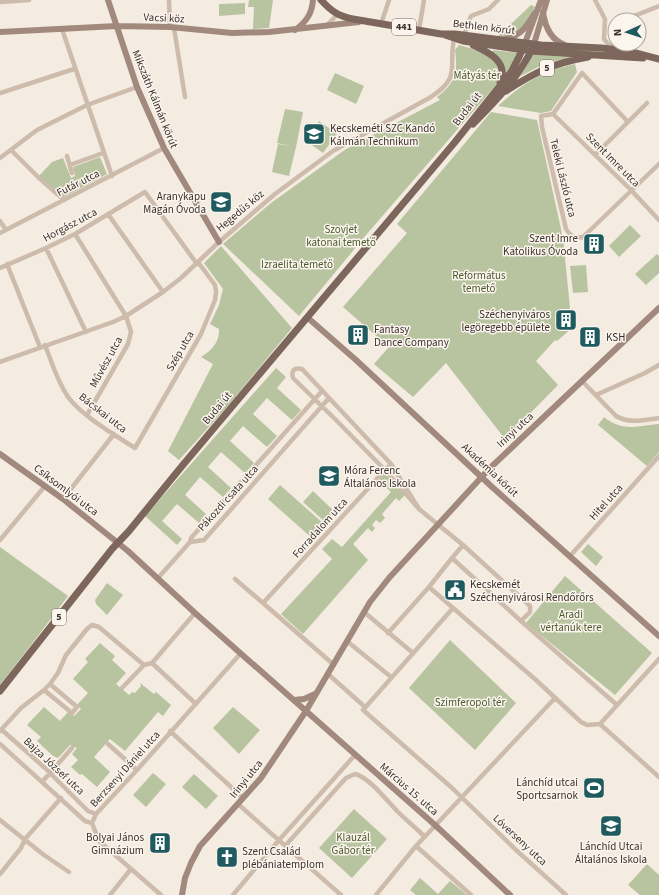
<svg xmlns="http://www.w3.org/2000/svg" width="659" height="895" font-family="'Source Sans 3',sans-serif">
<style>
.green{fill:#b8c4a0}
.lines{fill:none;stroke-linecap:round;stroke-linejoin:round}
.street{stroke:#cdbbac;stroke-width:4.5}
.secondary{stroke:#a18a7d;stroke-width:6}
.primary{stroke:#7d675c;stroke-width:7}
.labels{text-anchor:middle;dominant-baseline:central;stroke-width:3;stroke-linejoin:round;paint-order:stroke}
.shield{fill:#fbf5ee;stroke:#756b66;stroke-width:1}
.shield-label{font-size:10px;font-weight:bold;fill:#3b302b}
.street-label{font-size:11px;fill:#3b302b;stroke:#fbf5ee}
.park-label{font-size:11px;fill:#4a5a2e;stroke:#fbf5ee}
.poi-label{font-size:11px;fill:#3b302b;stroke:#fbf5ee;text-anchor:start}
</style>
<rect width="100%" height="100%" fill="#f4ebe1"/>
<path class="green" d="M249 0H273L269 28 253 29 254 7H248Z
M245 3V14L219 16V4Z
M531 5 535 7C526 28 518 35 496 38Z
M459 45C482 51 505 56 496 85L366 235 299 316 223 244 271 203 346 149 440 100 437 97C456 83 458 72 455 50Z
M493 50 518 53 504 76 492 52Z
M533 53 573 56 542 65 519 77 525 69Z
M575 64 577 72 551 111 541 113 498 106C523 83 542 71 575 64Z
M335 73 364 86 356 104 327 90Z
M285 109 303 112 296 147 289 176 272 172 278 144 292 146 277 143Z
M491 112 537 120 563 238 572 328 557 341 555 340 536 361 558 385 505 439 446 363 413 397 374 364 389 347 343 307 407 233 397 224Z
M319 121 337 134 323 153 306 141Z
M100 157 107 174 62 198 38 177 52 162 63 158 71 178 75 176 73 167Z
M630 225 641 236 619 257 609 246Z
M221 246 292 328 226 408 179 460 168 451 213 364 201 357C211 351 220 342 219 329L210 324 219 305 223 289 204 263Z
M657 254 659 256V273L646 285 635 274Z
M586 265 588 292 573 293 570 266Z
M276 368 286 377 277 388 301 410 292 420 267 398 253 414 277 436 267 447 243 426 230 441 254 463 245 473 221 452 208 467 231 488 223 497 200 477 185 495 206 514 199 523 177 504 162 521 182 539 177 545 145 516Z
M604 417C622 432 638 426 659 424V452L647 466 598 425Z
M384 473 405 495 399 501 396 498 382 514 385 518 380 523 376 520 372 525 375 528 372 532 368 528 353 544 368 560 303 634 281 614 332 559 322 549 332 539 342 547 391 492 378 480Z
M280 485 325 525 313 539 268 499Z
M313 491 334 511 325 522 303 502Z
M588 544 603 557 596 566 581 552Z
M0 547 68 596 31 645 0 685Z
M565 576 652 653 615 695 526 623Z
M107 583 123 595 107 615 96 604 95 600Z
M450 640 516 703 475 750 409 688Z
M100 643 115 656 112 660 126 673 116 684 129 695 132 692 135 693 141 686 140 683 154 694 156 692 171 705 163 716 158 712 125 751 110 739 94 757 110 772 97 787 82 774 80 775 71 767 78 760 72 754 77 748 70 745 58 758 53 756 37 741 41 737 27 725 44 707 60 721 69 711 74 716 81 709 77 705 88 693 73 679 88 662 85 659Z
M233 707 260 730 239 754 213 728Z
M153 773 166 784 146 807 133 795Z
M194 774 218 796 206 809 182 787Z
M354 809 387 839 352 878 319 848Z
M647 864 659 875V895H640L628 885Z
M420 878 438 894 450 881 467 895H416L410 890Z"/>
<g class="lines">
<path class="street" d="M169 0 170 27
M595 0 605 19 604 39 609 45 615 47
M0 2 29 0
M624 20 659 6
M614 23 615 22
M381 24 389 0
M327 25 337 15
M174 28 185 97
M62 29 112 176
M419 30 424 0
M464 35 471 16 489 9 498 0
M0 93 74 69
M553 114 631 190 659 220
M628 122 582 73 553 114 541 116 542 127 566 229C570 236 575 239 583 237L659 164
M11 150 38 177 64 200
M595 155 647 103
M67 156 72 173
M0 158 37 130 87 105 137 87
M70 165 103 153
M108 214 163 292
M0 221 6 230
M0 233 164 148
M75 234 126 316 131 332 128 344 87 415
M46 248 86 332
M7 264 40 347
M0 268 46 248 75 234 145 192 197 264
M45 345C52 363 57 381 68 397 82 416 115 435 135 448L201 334 215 300 216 292 215 285 198 262
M0 362 113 322 126 316 163 292 181 278 219 242 275 194 333 151 431 97C462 76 448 68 454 39
M582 381 616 416C629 424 644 420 659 418
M596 395 645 373 659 365
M63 499 114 434
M419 509 391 464 302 369C294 367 291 371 293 378L336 420 385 470 419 509 463 545 452 558 521 621 617 705
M0 540 45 486
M190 542 204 540 329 398
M463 545 530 606V612L521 621
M570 556 659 456
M158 578 190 542 191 538 322 391
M235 579 263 603
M429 587 536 680 581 722 587 725 600 724
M453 608 363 710 451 787 516 850 566 895
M364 612 413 653
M388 633 429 587 452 558
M348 642 391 677
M152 663 195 613
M334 665 263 603 385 470 391 464
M328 674 365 707
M122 688 144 665
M44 690 72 713 77 707 50 684
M600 724 659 659
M600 724 659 777
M2 730 45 768 88 811 96 814
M0 731 21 708 44 690 50 684 58 673 66 655 87 629 92 625 99 627 144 665 152 663 196 704
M170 731 243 798
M0 744 85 821 92 823
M108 744 137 770
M42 782 72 748
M238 804 341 895
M0 820 44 855 69 872
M285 846 346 778 355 774C369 777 387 801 397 811 406 820 416 828 425 837
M416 846 471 895
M0 874 21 848 25 839 61 798
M110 895 131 869
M161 895 99 841 92 823 96 814 137 770 241 653
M233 895 279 840 355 755
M376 895 416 846 555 698"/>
<path class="secondary" d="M108 0 137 87 164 148 219 242
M543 12C545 27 551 40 565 45
M295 30C306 22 312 14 313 0
M0 32 117 26 170 27 232 33 269 32 359 22
M505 39C521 36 527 26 535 13
M525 43 541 0
M534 44 547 0
M308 318 356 360 491 486 659 636
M0 454 63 499 128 551 195 613 435 825 510 895
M294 700 304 699 315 694
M182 895 185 878 191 863 200 846 261 778 306 711 370 602 389 578 489 469 659 308"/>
<path class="primary" d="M321 0C331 11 338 16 353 19L441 34H455L541 45 601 48 628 51 659 59
M445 35 463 41 531 51 643 58
M473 45C488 52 509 61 500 83
M506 91C535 72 554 63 588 57
M473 124C496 101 519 77 533 47
M0 691 112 549 129 531 182 466 455 142 511 72 519 57 525 43"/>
</g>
<defs>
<g id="school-square" transform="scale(1.15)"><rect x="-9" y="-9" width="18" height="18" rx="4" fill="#1f5a5e" stroke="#fbf5ee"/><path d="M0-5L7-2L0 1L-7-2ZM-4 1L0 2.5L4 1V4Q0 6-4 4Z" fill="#fff"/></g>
<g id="building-square" transform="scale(1.15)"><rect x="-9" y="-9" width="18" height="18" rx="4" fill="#1f5a5e" stroke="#fbf5ee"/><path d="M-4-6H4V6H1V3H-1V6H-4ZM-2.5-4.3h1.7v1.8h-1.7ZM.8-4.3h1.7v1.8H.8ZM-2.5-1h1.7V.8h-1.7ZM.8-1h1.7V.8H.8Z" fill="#fff"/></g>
<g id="civic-square" transform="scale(1.15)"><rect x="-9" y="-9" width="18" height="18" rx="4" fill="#1f5a5e" stroke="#fbf5ee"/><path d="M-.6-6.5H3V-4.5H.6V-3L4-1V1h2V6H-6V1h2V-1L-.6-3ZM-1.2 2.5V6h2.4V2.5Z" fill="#fff"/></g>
<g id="stadium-square" transform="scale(1.15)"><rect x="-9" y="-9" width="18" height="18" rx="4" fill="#1f5a5e" stroke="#fbf5ee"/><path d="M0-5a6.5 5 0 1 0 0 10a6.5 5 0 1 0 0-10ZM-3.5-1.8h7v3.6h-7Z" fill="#fff"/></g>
<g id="church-square" transform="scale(1.15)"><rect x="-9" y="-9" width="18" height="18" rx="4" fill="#1f5a5e" stroke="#fbf5ee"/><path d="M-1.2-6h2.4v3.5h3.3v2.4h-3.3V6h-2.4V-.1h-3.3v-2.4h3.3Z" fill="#fff"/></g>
</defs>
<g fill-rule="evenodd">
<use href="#school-square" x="314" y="134"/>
<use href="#school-square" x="221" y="202"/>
<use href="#building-square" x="594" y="244"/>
<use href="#building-square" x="566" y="320"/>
<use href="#building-square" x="358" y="335"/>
<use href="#building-square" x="590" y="337"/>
<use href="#school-square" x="329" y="476"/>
<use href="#civic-square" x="455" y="590"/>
<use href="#stadium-square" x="594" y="788"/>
<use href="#school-square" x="611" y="826"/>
<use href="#building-square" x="160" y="843"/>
<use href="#church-square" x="227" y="857"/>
</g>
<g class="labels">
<g class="shield">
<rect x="392" y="19" width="24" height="16" rx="3"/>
<rect x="540" y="60" width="14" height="16" rx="3"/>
<rect x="52" y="609" width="14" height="16" rx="3"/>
</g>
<g class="shield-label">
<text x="404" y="27">441</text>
<text x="547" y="68">5</text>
<text x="59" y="617">5</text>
</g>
<g class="street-label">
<text transform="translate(164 18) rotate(3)">Vacsi köz</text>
<text transform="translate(484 27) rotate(7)">Bethlen körút</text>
<text transform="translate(155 99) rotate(68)">Mikszáth Kálmán körút</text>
<text transform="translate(467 109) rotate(-52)">Budai út</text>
<text transform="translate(613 160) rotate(45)">Szent Imre utca</text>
<text transform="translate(563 178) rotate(76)">Teleki László utca</text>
<text transform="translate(78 183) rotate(-27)">Futár utca</text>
<text transform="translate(240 211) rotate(-40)">Hegedűs köz</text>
<text transform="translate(70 225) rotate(-28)">Horgász utca</text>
<text transform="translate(180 351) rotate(-60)">Szép utca</text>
<text transform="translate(106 362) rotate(-61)">Művész utca</text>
<text transform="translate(217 408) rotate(-50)">Budai út</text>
<text transform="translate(103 413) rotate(38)">Bácskai utca</text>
<text transform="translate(515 430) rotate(-43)">Irinyi utca</text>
<text transform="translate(490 470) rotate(43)">Akadémia körút</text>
<text transform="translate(66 490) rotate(37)">Csíksomlyói utca</text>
<text transform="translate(228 498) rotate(-48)">Pákozdi csata utca</text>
<text transform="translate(606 502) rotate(-48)">Hitel utca</text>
<text transform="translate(320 528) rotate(-48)">Forradalom utca</text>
<text transform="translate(54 766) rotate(43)">Bajza József utca</text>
<text transform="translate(125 769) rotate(-48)">Berzsenyi Dániel utca</text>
<text transform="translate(246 779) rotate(-51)">Irinyi utca</text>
<text transform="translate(409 789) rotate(41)">Március 15. utca</text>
<text transform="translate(520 840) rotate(43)">Lóverseny utca</text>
</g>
<g class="park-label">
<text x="477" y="75">Mátyás tér</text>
<text x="341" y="229">Szovjet<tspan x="341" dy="13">katonai temető</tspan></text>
<text x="297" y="264">Izraelita temető</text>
<text x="479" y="275">Református<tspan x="479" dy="13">temető</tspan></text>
<text x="571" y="614">Aradi<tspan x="571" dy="13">vértanúk tere</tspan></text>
<text x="470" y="702">Szimferopol tér</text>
<text x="353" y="837">Klauzál<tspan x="353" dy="13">Gábor tér</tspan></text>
</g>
<g class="poi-label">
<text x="330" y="128">Kecskeméti SZC Kandó<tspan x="330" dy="13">Kálmán Technikum</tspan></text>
<text x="206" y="196" text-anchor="end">Aranykapu<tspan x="206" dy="13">Magán Óvoda</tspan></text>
<text x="578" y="238" text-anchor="end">Szent Imre<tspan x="578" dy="13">Katolikus Óvoda</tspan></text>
<text x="550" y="314" text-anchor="end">Széchenyiváros<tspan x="550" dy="13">legöregebb épülete</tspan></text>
<text x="374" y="329">Fantasy<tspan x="374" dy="13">Dance Company</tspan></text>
<text x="606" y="337">KSH</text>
<text x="344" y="470">Móra Ferenc<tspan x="344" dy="13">Általános Iskola</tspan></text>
<text x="470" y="584">Kecskemét<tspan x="470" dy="13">Széchenyivárosi Rendőrőrs</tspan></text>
<text x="578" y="782" text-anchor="end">Lánchíd utcai<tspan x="578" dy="13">Sportcsarnok</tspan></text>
<text x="144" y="837" text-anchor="end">Bolyai János<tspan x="144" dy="13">Gimnázium</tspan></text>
<text x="611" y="846" text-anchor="middle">Lánchíd Utcai<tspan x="611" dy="13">Általános Iskola</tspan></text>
<text x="242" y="851">Szent Család<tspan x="242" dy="13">plébániatemplom</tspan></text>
</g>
</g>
<g transform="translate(627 32) rotate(267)"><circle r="19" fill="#fbf5ee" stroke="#aea6a0"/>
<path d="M0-3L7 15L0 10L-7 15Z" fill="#1f5a5e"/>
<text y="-6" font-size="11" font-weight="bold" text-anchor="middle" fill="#3b302b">N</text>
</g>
</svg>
